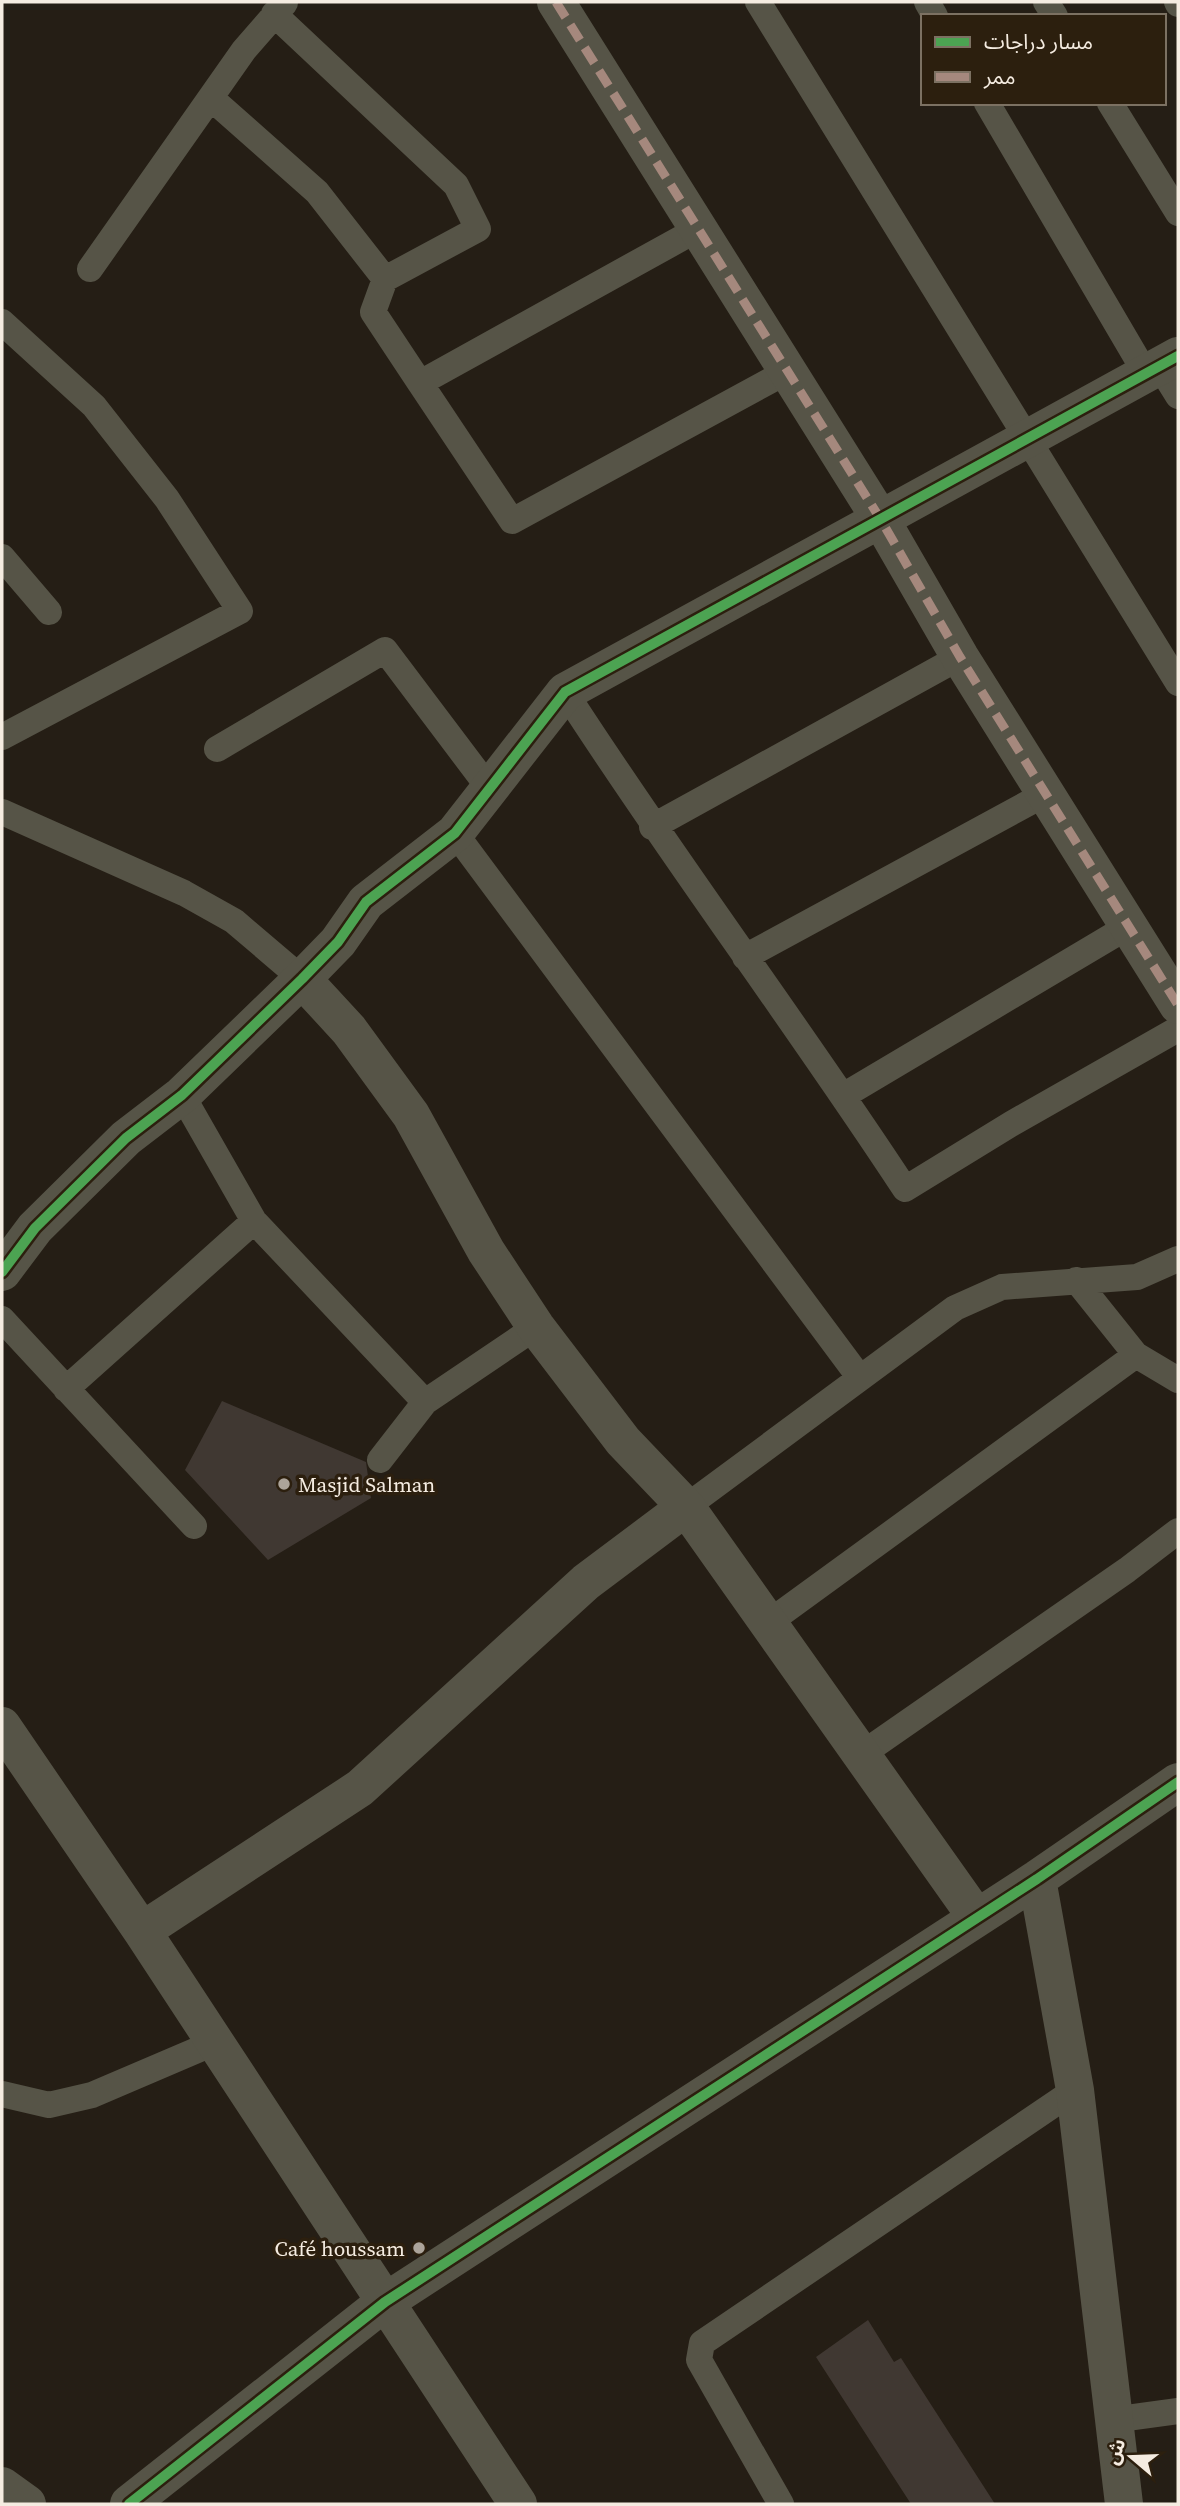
<svg xmlns="http://www.w3.org/2000/svg" width="1180" height="2506" font-family="'Source Serif 4','Noto Sans Arabic',serif">
<style>
.building{fill:#403832}
.lines{fill:none;stroke-linecap:round;stroke-linejoin:round}
.service{stroke:#565447;stroke-width:26}
.minor{stroke:#565447;stroke-width:38}
.quiet{stroke:#a5887d;stroke-width:9;stroke-dasharray:18 9;stroke-linecap:butt}
.cycleway-casing{stroke:#2c1f0e;stroke-width:15}
.cycleway{stroke:#4ca352;stroke-width:10}
.poi-dot{fill:#aca49a;stroke:#2c1f0e;stroke-width:2.5}
.labels{text-anchor:middle;dominant-baseline:central;stroke-width:7;stroke-linejoin:round;paint-order:stroke}
.poi-label{font-size:21px;fill:#f5ece1;stroke:#2c1f0e;text-anchor:start}
</style>
<rect width="100%" height="100%" fill="#251e15"/>
<path class="building" d="M222 1401 366 1462 371 1498 268 1560 185 1470Z
M868 2320 894 2362 901 2358 995 2504H911L816 2357Z"/>
<g class="lines">
<path class="service" d="M758 2 1178 683
M927 2 935 16
M1046 2 1055 16
M1177 2 1178 4
M274 14 456 185 478 229 385 279
M212 99 317 192 385 279 373 312 420 383
M987 103 1146 374
M1110 103 1178 213
M698 229 420 383 512 521 786 372
M90 269 244 50 285 3
M2 322 94 406 167 499 240 611 2 737
M1160 367 1178 396
M2 557 49 612
M565 692C674 861 795 1021 905 1189L1011 1124 1178 1029
M217 749 385 650 489 788
M2 812 184 893 234 921 302 979
M652 827 960 657
M455 833 860 1378
M745 957 1045 794
M182 1095 254 1221
M843 1096 1129 926
M1076 1280 1136 1355 1178 1380
M2 1319 194 1526
M66 1389 254 1221 425 1402 536 1327
M380 1460 425 1402
M686 1507 955 1308 1002 1287 1137 1277 1178 1259
M768 1623 1136 1355
M862 1754 1127 1570 1178 1531
M2 2094 49 2105 92 2095 216 2042
M1112 2420 1178 2411
M781 2504 699 2360 702 2343 1075 2090"/>
<path class="minor" d="M556 2 881 520 960 657 1178 1005
M302 979 349 1030 411 1115 486 1251 536 1327 623 1441 686 1507 977 1918
M2 1272 35 1228 126 1138 182 1095 302 979 338 942 366 902 455 833 565 692 1178 356
M2 1726 142 1931 518 2504
M1037 1879 1075 2090 1124 2504
M142 1931 360 1788 586 1582 686 1507
M2 2486 27 2504
M129 2504 385 2302 1037 1879 1178 1782"/>
<path class="quiet" d="M556 2 881 520 960 657 1178 1005"/>
<g class="cycleway-casing">
<path id="cycleway" d="M2 1272 35 1228 126 1138 182 1095 302 979 338 942 366 902 455 833 565 692 1178 356
M129 2504 385 2302 1037 1879 1178 1782"/>
</g>
<use href="#cycleway" class="cycleway"/>
</g>
<g class="poi-dot">
<circle cx="284" cy="1484" r="7"/>
<circle cx="419" cy="2248" r="7"/>
</g>
<g class="labels">
<g class="poi-label">
<text x="298" y="1484">Masjid Salman</text>
<text x="405" y="2248" text-anchor="end">Café houssam</text>
</g>
</g>
<rect width="1180" height="2506" fill="none" stroke="#f5ece1" stroke-width="7"/>
<rect x="921" y="14" width="245" height="91" fill="#2c1f0e" stroke="#7c7162" stroke-width="2"/>
<rect x="935" y="37" width="35" height="10" fill="#4ca352" stroke="#7c7162" stroke-width="2"/>
<text x="984" y="49" font-size="21" fill="#f5ece1">مسار دراجات</text>
<rect x="935" y="72" width="35" height="10" fill="#a5887d" stroke="#7c7162" stroke-width="2"/>
<text x="984" y="84" font-size="21" fill="#f5ece1">ممر</text>
<g transform="translate(1131 2457) rotate(289)" stroke="#2c1f0e" stroke-width="5" paint-order="stroke">
<path d="M0-5L12 26L0 18L-12 26Z" fill="#f5ece1"/>
<text y="-10" font-size="19" font-weight="bold" text-anchor="middle" fill="#f5ece1">ش</text>
</g>
</svg>
